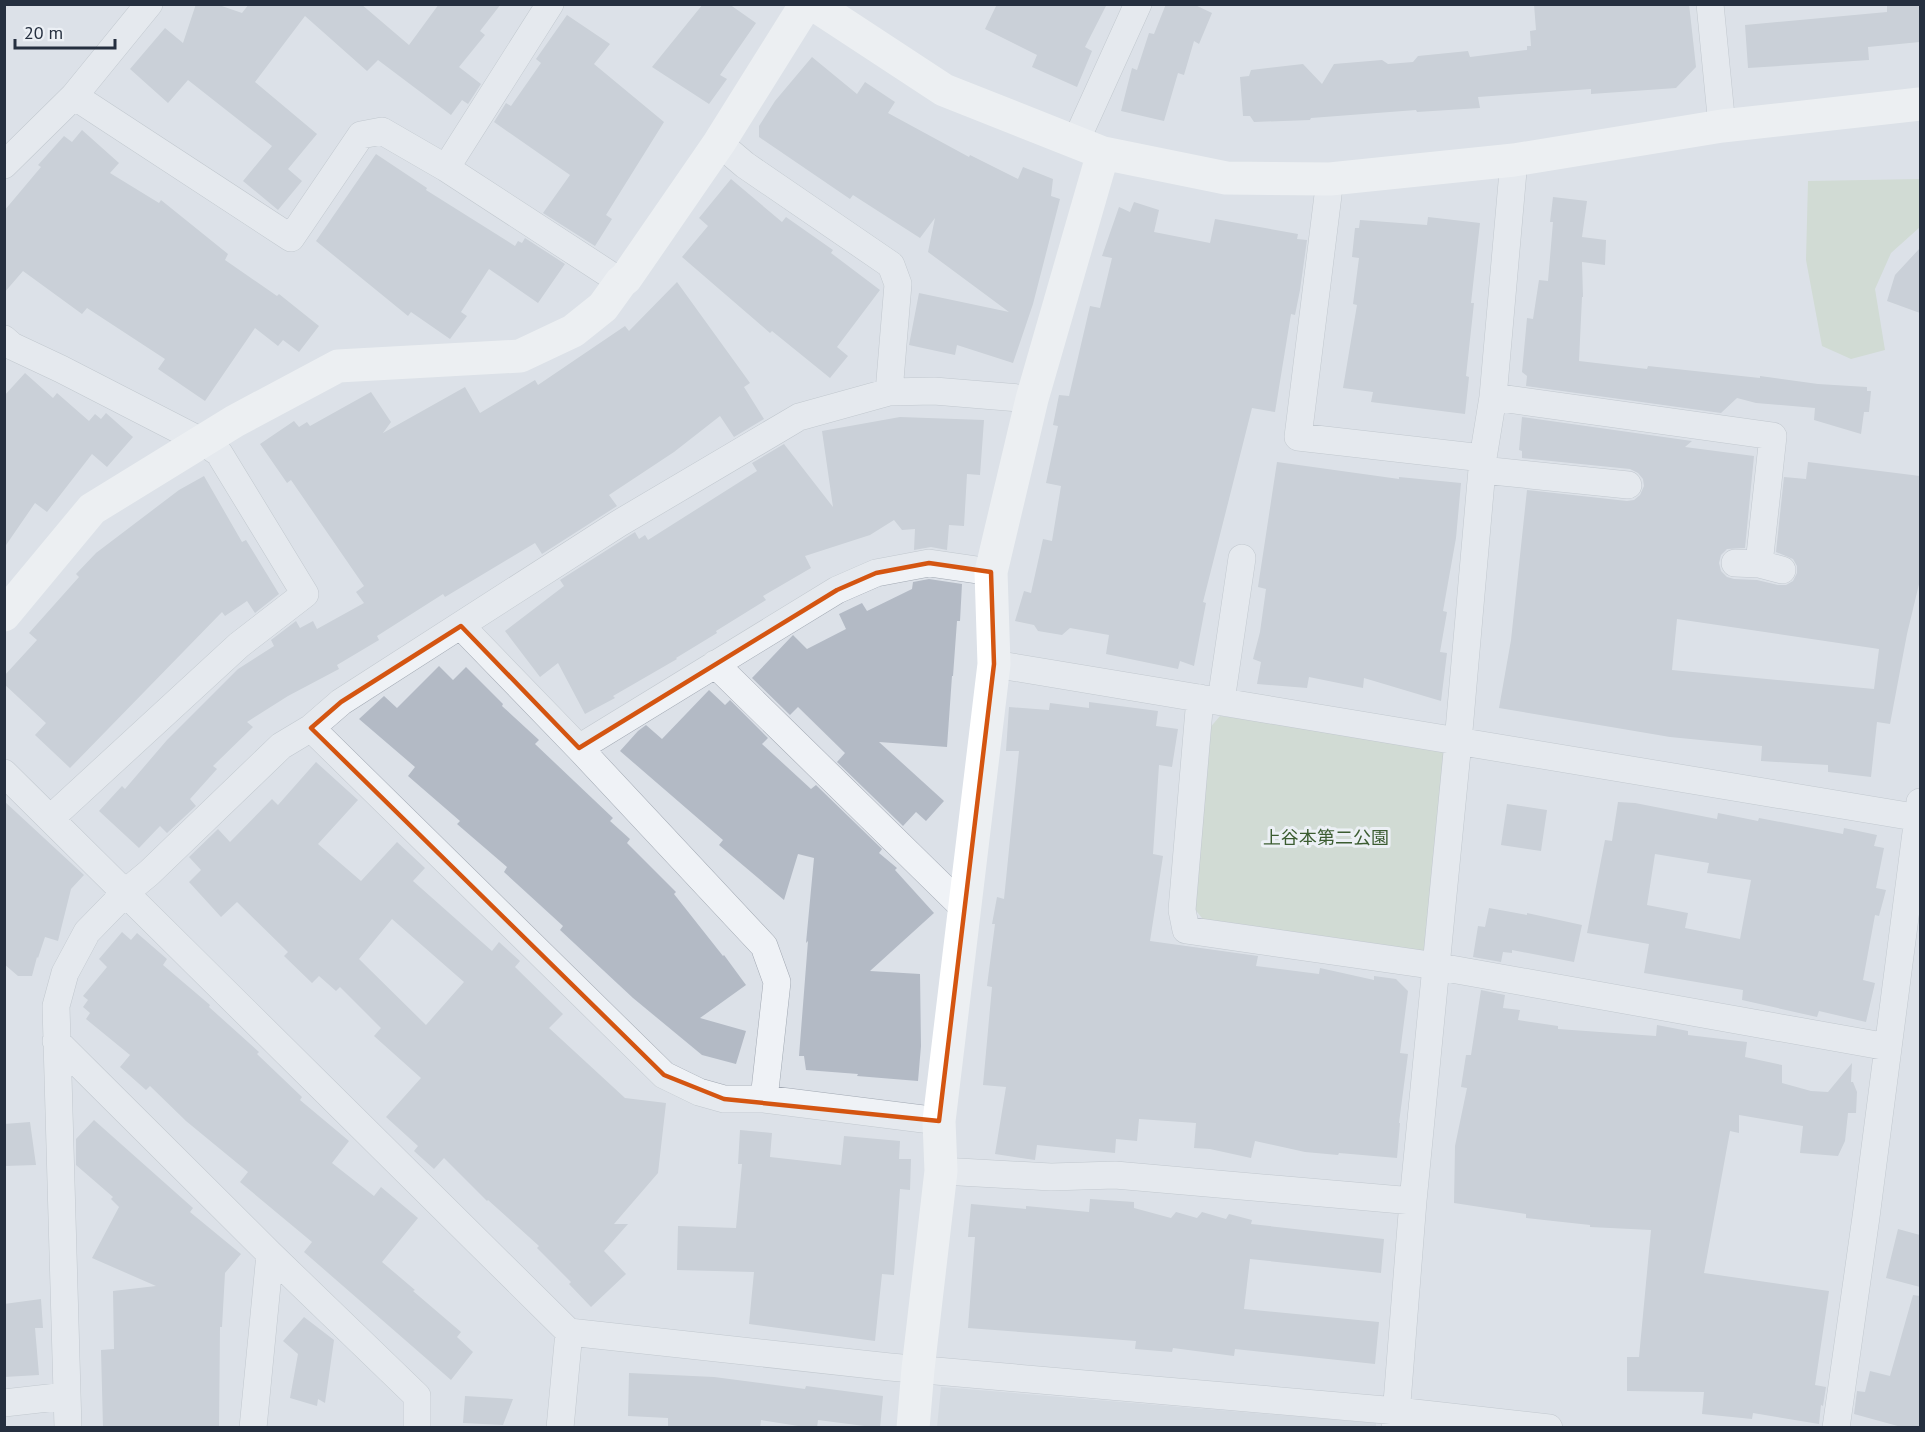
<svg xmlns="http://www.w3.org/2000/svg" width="1925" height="1432" font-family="'PT Sans','Noto Sans JP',sans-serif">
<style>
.built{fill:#cad0da}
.green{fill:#c3d2bd}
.building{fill:#b3bac5;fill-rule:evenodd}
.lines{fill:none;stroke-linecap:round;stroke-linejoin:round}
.street-casing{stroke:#a1a8b2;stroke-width:28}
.street{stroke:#eff2f6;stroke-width:27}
.secondary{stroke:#fff;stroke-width:33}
.marked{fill:none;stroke:#d45511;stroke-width:4.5;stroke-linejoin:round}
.labels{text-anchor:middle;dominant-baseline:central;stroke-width:6;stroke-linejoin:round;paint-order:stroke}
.park-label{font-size:18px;fill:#3b5c31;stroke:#ecf0f5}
</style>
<rect width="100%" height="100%" fill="#dce1e8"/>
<path class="built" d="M941 1387 1376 1423V1428L937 1427Z"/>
<path class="green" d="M1920 179V227L1891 253 1875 289 1885 350 1851 359 1822 346 1806 260 1808 181Z
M1220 716 1457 744 1423 964 1206 923 1193 907 1208 730Z"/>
<path class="building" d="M196 4H216L242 13 249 4H361L409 45 439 4H501L480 31 485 35 459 67 481 84 468 104 462 100 451 115 378 60 367 71 305 16 255 82 317 134 288 169 302 181 278 210 243 181 272 146 188 80 168 103 130 69 165 28 183 43Z
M703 4H729L756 23 720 75 727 79 709 104 652 67Z
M997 4H1107L1085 47 1092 51 1077 87 1032 67 1037 55 985 29Z
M1166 4H1193L1212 13 1199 44 1194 41 1184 75 1178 73 1164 121 1121 111 1132 68 1137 70 1149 33 1154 34Z
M1534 4H1689L1696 67 1676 88 1591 94V89L1478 97 1480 108 1417 112 1416 110 1311 118 1310 120 1254 122 1250 116H1243L1240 77 1249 76 1251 70 1303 64 1322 84 1334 64 1382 60 1388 64 1413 62 1418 56 1468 51 1470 57 1527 50V46H1531L1530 31 1536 30Z
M1887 4H1920V42L1868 47 1869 60 1748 68 1745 25 1887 12Z
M567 15 610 44 594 64 664 122 606 215 612 219 595 246 543 213 570 175 494 122 506 103 511 106 541 63 536 59Z
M812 57 857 94 865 82 895 102 888 113 969 157 970 155 1018 179 1023 167 1053 179 1051 196 1060 199 1033 304 1013 363 957 345 955 355 909 345 919 293 1009 312 928 252 935 218 920 238 853 195 850 199 759 137V126L775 101Z
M82 130 119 163 110 173 159 203 161 200 228 254 225 260 277 296 279 294 319 326 299 352 283 340 278 346 255 328 205 401 158 369 165 359 87 308 82 314 23 271 4 293V211L41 167 38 165 64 136 72 142Z
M376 154 427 188 426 190 515 246 518 241 522 243 525 238 565 264 538 303 489 269 461 312 467 316 450 339 411 312 408 316 316 241Z
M731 179 782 222 786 217 833 250 831 253 880 290 837 347 848 356 830 378 772 331 770 333 682 257 708 226 699 218Z
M1553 197 1587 201 1582 237 1606 240 1605 265 1582 262 1583 297H1582L1579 361 1647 369 1648 366 1760 378V376L1818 384 1867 387V391H1871L1869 412H1864L1861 434 1814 420 1815 408 1756 403 1737 398 1721 413 1526 386 1527 376 1522 372 1527 318 1533 319 1539 280 1548 281 1553 222H1550Z
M1134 202 1159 210 1154 232 1210 243 1215 219 1298 234 1297 239 1307 240 1300 290 1295 315 1291 314 1275 412 1252 408 1203 602 1206 603 1194 666 1180 661 1178 669 1106 654 1109 635 1070 628 1062 635 1038 631 1034 625 1015 621 1024 591 1031 593 1043 539 1052 541 1061 486 1046 483 1058 426 1053 425 1059 395 1069 396 1090 306 1100 308 1112 258 1102 256 1119 207 1130 212Z
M1428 217 1480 223 1471 303H1474L1466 376 1469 377 1465 414 1371 402 1373 392 1343 388 1357 305 1353 304 1359 258 1352 257 1355 228H1359L1360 220 1427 225Z
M1920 248V313L1887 301 1895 275Z
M677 282 750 383 744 387 764 419 734 437 720 416 674 452 609 495 617 506 542 554 535 543 445 597 443 594 377 636 379 640 337 665 339 669 288 696 247 722 253 727 213 766 217 769 190 799 196 806 167 833 160 826 139 848 99 811 122 786 125 789 167 740 238 669 274 646 271 640 296 621 300 628 313 621 317 629 364 603 356 592 364 586 291 480 287 483 260 444 294 421 299 427 307 422 310 426 371 392 391 422 383 433 465 387 480 413 535 380 538 385 625 326 629 331Z
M25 373 53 398 57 393 89 421 95 414 101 419 106 413 133 437 107 467 92 454 47 512 35 503 4 548V396Z
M900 417 984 420 980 475 967 474 964 526 949 525 947 550 931 547 914 550 915 529 902 530 894 520 870 535 805 556 811 568 763 596 766 600 716 631 717 633 676 658 677 659 613 696 615 698 585 714 558 663 540 677 505 631 564 586 560 580 635 532 639 539 645 535 648 540 757 471 752 463 784 444 833 507 822 431Z
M1522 417 1692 441 1685 447 1754 456 1745 548 1727 549 1721 555 1719 563 1721 571 1727 577 1734 579 1757 580 1778 585H1786L1793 581 1797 573V566L1793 559 1776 552 1784 477 1806 479 1808 462 1920 476V580L1907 634 1890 724 1877 722 1871 777 1828 772V765L1761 761 1762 746 1670 737 1499 708 1511 640 1527 490 1627 501 1634 500 1640 495 1644 486 1643 479 1638 473 1630 469 1522 458V451L1519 450ZM1677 619 1879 649 1874 689 1672 670Z
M1277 462 1399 479V477L1461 483 1456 538 1443 611 1447 612 1440 652 1447 653 1441 701 1364 678 1363 688 1309 677 1307 688 1257 684 1261 662 1253 659 1260 632 1266 589 1258 587Z
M204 476 242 542 246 540 279 594 255 613 247 601 225 616 222 612 70 768 35 735 46 723 4 684V676L37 640 29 633 79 577 76 574 96 553 179 490Z
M929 579 962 584 960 621H957L953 676H952L947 747 879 742 944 801 926 821 916 812 903 826 837 762 845 753 798 707 790 715 752 678 793 635 807 649 846 629 839 614 862 603 867 611 912 589 913 582Z
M439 666 453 680 466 667 503 704 502 706 539 740 535 744 613 818 610 821 630 839 627 843 676 892 674 894 723 956 724 955 746 985 700 1018 746 1031 736 1064 702 1055 633 998 560 930 563 926 504 872 507 867 457 824 460 821 408 776 415 767 359 719 384 696 397 708Z
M709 690 725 705 730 700 768 738 762 744 811 789 816 785 882 849 879 853 897 868 895 870 934 913 870 971 920 974 921 1046 918 1081 857 1076 858 1074 806 1070 804 1056H799L808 941 806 943 814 858 798 854 784 900 719 845 723 840 620 751 638 731 646 725 662 739Z
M1089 702 1158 711 1156 726 1178 729 1172 767 1159 765 1153 854 1163 856 1150 941 1258 956 1256 966 1319 974 1320 968 1374 980V976L1396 979 1408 991 1400 1053 1408 1054 1399 1123H1400L1397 1158 1339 1153 1338 1155 1305 1152 1255 1141 1251 1158 1210 1149 1194 1148 1196 1123 1139 1119 1137 1141 1116 1139 1115 1153 1037 1145 1035 1160 995 1154 1006 1087 983 1085 992 987 987 986 995 924H992L997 897 1004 899 1019 751H1006L1009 707 1049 710 1050 703 1089 708Z
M316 762 358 800 318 844 361 881 397 842 425 868 413 881 492 951 499 942 520 961 515 967 563 1014 549 1028 625 1098 666 1103 658 1173 614 1224H628L604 1251 626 1274 591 1307 569 1284 571 1282 537 1248 539 1246 488 1200 487 1201 444 1158 434 1169 414 1151 418 1146 386 1117 421 1078 374 1036 381 1028 340 987 336 991 319 976 312 983 284 956 288 952 237 902 221 917 189 882 201 870 189 857 218 829 230 842 272 799 278 805ZM392 919 464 982 426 1025 359 959Z
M4 801 84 875 71 889 58 941 45 937 38 958 37 957 32 976H18L4 964Z
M1618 802 1635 803 1717 819 1718 813 1758 821 1759 818 1843 834 1844 828 1877 835 1874 846 1884 848 1876 888 1886 890 1879 916 1875 915 1863 980 1875 983 1866 1022 1819 1011 1817 1017 1742 1000 1743 990 1644 973 1649 944 1587 933 1605 840 1612 841ZM1655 854 1709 863 1707 873 1751 880 1740 939 1685 928 1688 913 1647 905Z
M1507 804 1547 810 1541 851 1501 845Z
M1489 908 1527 915V913L1582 925 1574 962 1512 950V953L1503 952 1501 962 1473 957 1478 926 1485 927Z
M122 932 131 940 137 933 167 959 163 965 210 1005 209 1007 259 1052 257 1054 302 1097 300 1100 349 1141 332 1163 374 1196 381 1187 418 1218 382 1262 415 1290 413 1291 461 1332 457 1337 473 1352 451 1380 304 1252 312 1242 240 1182 248 1172 186 1121 150 1086 146 1090 120 1067 130 1055 86 1019 90 1013 83 1007 88 1000 83 996 107 967 99 959Z
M1481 990 1505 995 1503 1008 1520 1010 1518 1020 1558 1026V1029L1656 1036 1657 1025 1688 1031V1035L1747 1042 1745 1057 1782 1065V1083L1811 1091 1828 1092 1852 1063 1851 1082H1853L1857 1092 1856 1113H1848L1845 1141 1838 1156 1800 1153 1803 1126 1739 1115V1133L1730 1131 1704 1273 1829 1291 1815 1385 1826 1387 1823 1406 1821 1405 1819 1424 1753 1413 1752 1419 1702 1414 1704 1392 1627 1391V1357H1639L1651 1230 1590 1227V1225L1526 1218V1214L1454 1203 1455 1146 1467 1088 1461 1087 1466 1055H1471Z
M94 1120 193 1208 190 1212 241 1254 225 1273 222 1327H220L219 1428H103L101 1350 114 1349 113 1291 156 1286 92 1258 119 1207 111 1199 113 1197 76 1165V1139Z
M30 1122 36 1165 4 1166V1124Z
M740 1130 772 1133 770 1157 841 1165 844 1136 900 1141 899 1159H911L910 1190 900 1189 894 1275 882 1274 875 1341 749 1324 754 1272 677 1270 678 1226 736 1228 742 1164H738Z
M1090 1199 1134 1202V1208L1171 1218 1176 1212 1197 1218 1202 1212 1226 1219 1229 1214 1252 1220 1251 1224 1384 1239 1381 1273 1250 1259 1244 1309 1379 1322 1375 1364 1235 1349 1234 1356 1173 1348 1172 1352 1135 1349 1136 1341 968 1328 975 1237H968L971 1204 1026 1209V1206L1089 1212Z
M1898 1229 1920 1235V1287L1886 1278Z
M1913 1295 1920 1296V1428H1905L1854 1414 1857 1391 1865 1392 1870 1371 1890 1376Z
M41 1299 43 1328H35L39 1375 4 1377V1304Z
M304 1317 334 1340 325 1403 318 1399 317 1406 290 1398 298 1354 283 1341Z
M629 1373 714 1377 805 1389 806 1386 883 1396 880 1428 818 1420 817 1428H811L761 1420 760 1428H668V1418L628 1416Z
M465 1396 513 1399 503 1425 463 1423Z"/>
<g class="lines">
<g class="street-casing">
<path id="street" d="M550 4 446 168 621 282
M1710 4 1722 126
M74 96 291 238 361 135 382 131 446 168
M719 143 745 165 891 265 898 284 889 392
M1075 143 1138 4
M4 165 74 96 149 4
M1330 179 1298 437 1483 458
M4 339 12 346 61 369 203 442 219 453 305 594 239 645 51 818
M1493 397 1773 436 1759 564
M1482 470 1628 485
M1735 563 1759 564 1782 570
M461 626 579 748 764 946 777 982 764 1099
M715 664 965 909
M994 664 1920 818
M1200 698 1182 910 1186 930 1423 964 1888 1047
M1221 701 1242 558
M311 728 664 1075 699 1092 724 1099H764L939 1121
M579 748 837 590 876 573 929 563 991 572
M4 773 569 1332 890 1367 1397 1411 1549 1428
M56 1041 270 1254 417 1396V1428
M941 1171 1051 1177 1115 1175 1413 1201
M4 1403 66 1396
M68 1428 56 1006 65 973 87 932 126 892 149 873 281 746 311 728 341 702 618 524 799 417 889 392 934 391 1032 399
M253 1428 270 1254
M560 1428 569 1332
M1395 1428 1413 1201 1458 742 1483 458 1493 397 1514 160
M1836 1428 1866 1217 1920 802"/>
</g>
<use href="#street" class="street"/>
<path class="secondary" d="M813 4 944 90 1103 153 1226 178 1330 179 1514 160 1722 126 1920 104
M4 615 92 509 235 421 338 366 520 356 573 331 603 307 621 282 626 278 719 143 806 4
M913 1428 918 1369 941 1171 939 1121 994 664 991 572 1032 399 1103 153"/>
</g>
<path d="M0 0H1925V1432H0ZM929 563 991 572 994 664 939 1121 724 1099 664 1075 311 728 341 702 461 626 579 748 837 590 876 573Z" fill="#dce1e8" fill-opacity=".55" fill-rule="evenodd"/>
<path class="marked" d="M929 563 991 572 994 664 939 1121 724 1099 664 1075 311 728 341 702 461 626 579 748 837 590 876 573Z"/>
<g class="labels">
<g class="park-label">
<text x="1326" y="837">上谷本第二公園</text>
</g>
</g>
<rect width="1925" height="1432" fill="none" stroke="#252f3f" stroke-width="12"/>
<path d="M15 39v9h100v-9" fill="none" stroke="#252f3f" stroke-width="3"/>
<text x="24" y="39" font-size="18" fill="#252f3f" stroke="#ecf0f5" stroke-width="4.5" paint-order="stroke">20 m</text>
</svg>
